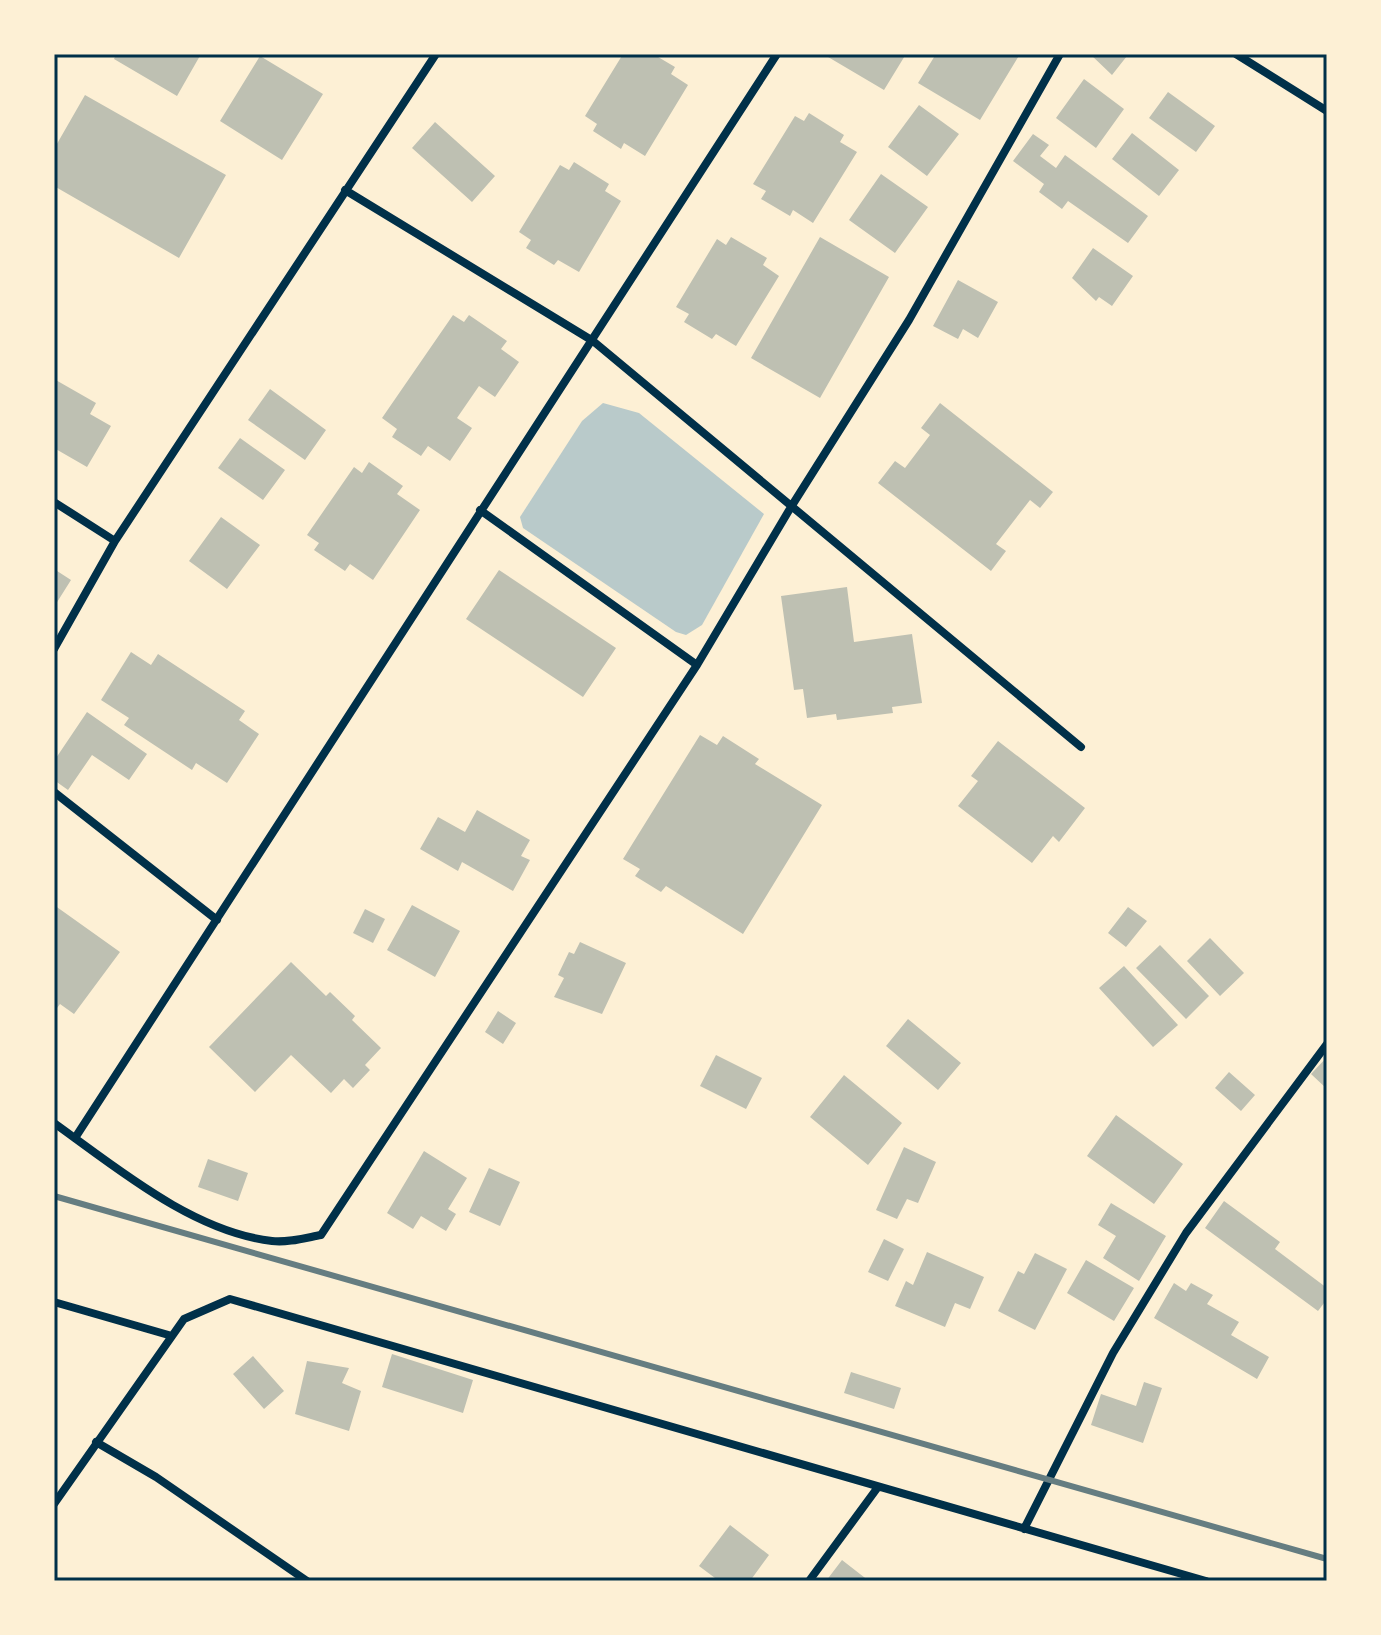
<svg xmlns="http://www.w3.org/2000/svg" width="1381" height="1635" font-family="Mulish,sans-serif">
<style>
.green{fill:#b9caca}
.building{fill:#bec0b2}
.lines{fill:none;stroke-linecap:round;stroke-linejoin:round}
.minor{stroke:#003049;stroke-width:8}
.rail{stroke:#657d81;stroke-width:6}
.neatline{fill:none;stroke:#003049;stroke-width:3}
</style>
<rect width="100%" height="100%" fill="#fdf0d5"/>
<path class="green" d="M603 403 639 413 764 514 702 625 686 635 676 632 523 528 520 517 582 421Z"/>
<path class="building" d="M116 54H201L177 96 114 59Z
M623 54H653L675 67 671 74 688 85 645 156 624 143 621 149 593 131 597 124 585 116Z
M823 54H906L884 90Z
M936 54H1020L980 120 918 83Z
M1090 54H1125L1127 56 1112 75Z
M260 56 323 94 282 160 220 121Z
M1084 79 1124 109 1096 148 1056 118Z
M1168 92 1215 126 1196 152 1149 118Z
M85 95 226 175 179 258 54 186V149Z
M919 105 959 134 927 176 888 147Z
M809 113 844 135 840 142 857 152 813 223 793 210 790 216 761 199 766 191 753 184 795 116 804 121Z
M435 122 495 176 472 202 412 148Z
M1132 133 1179 170 1159 196 1112 159Z
M1033 134 1049 145 1040 156 1056 168 1065 155 1148 216 1128 243 1068 201 1062 209 1039 192 1044 184 1013 161Z
M574 162 609 184 605 191 621 201 579 272 558 260 554 265 526 248 531 240 519 232 560 165 569 170Z
M881 174 928 207 895 253 849 220Z
M731 237 767 258 763 265 779 276 736 346 716 334 712 339 684 322 689 314 676 307 717 239 726 245Z
M820 237 889 277 820 398 751 358Z
M1093 248 1133 276 1112 306 1099 297 1096 301 1072 278Z
M958 280 998 302 978 338 963 329 958 339 933 326Z
M453 315 464 322 469 315 507 341 501 349 519 362 495 397 479 386 457 418 472 428 450 461 428 446 421 456 392 437 397 429 382 418Z
M54 379 96 403 90 414 111 426 87 467 54 448Z
M270 389 326 430 305 460 248 420Z
M940 403 1053 492 1040 508 1030 500 996 544 1006 551 991 571 878 483 895 461 905 468 930 435 921 428Z
M240 438 285 470 263 500 218 468Z
M369 462 403 486 397 494 420 510 373 580 350 564 345 571 314 550 319 543 307 535 354 467 362 473Z
M221 517 260 545 227 589 189 561Z
M54 569 71 580 54 607Z
M499 570 616 648 583 697 466 619Z
M847 587 854 642 912 634 922 703 892 707 893 713 837 720 836 714 807 718 803 689 794 690 781 596Z
M131 652 151 665 158 654 245 711 239 720 259 734 227 783 196 763 192 770 124 725 129 718 101 700Z
M87 712 147 754 129 780 92 755 68 790 54 780V761Z
M700 735 717 745 723 736 759 759 755 764 822 805 743 934 666 886 661 892 635 876 640 869 623 859Z
M998 741 1085 808 1059 842 1053 836 1032 863 958 806 978 781 971 776Z
M477 810 530 840 521 856 530 860 513 891 462 862 458 871 420 849 438 817 465 832Z
M54 905 120 952 74 1014 60 1004 54 1012Z
M412 905 460 931 435 977 387 950Z
M1128 907 1147 921 1126 947 1108 933Z
M365 909 385 919 373 943 353 933Z
M1210 938 1244 973 1220 996 1187 961Z
M580 942 626 963 602 1014 554 997 564 978 558 975 569 952 574 954Z
M1160 945 1209 996 1186 1019 1136 968Z
M291 962 326 996 330 992 355 1016 352 1020 381 1048 365 1065 370 1070 353 1088 344 1079 331 1093 291 1055 255 1092 209 1047Z
M1124 966 1178 1025 1153 1047 1099 988Z
M498 1011 516 1023 503 1044 485 1032Z
M908 1019 961 1063 938 1090 886 1046Z
M716 1055 762 1078 746 1109 700 1086Z
M1327 1057V1089L1311 1074Z
M1229 1072 1255 1095 1241 1111 1215 1088Z
M844 1075 902 1123 868 1165 810 1117Z
M1116 1115 1183 1164 1154 1204 1087 1156Z
M904 1147 936 1162 918 1203 907 1199 897 1219 876 1210Z
M424 1151 467 1178 448 1209 456 1214 446 1231 421 1216 413 1229 387 1213Z
M208 1159 248 1173 238 1201 198 1187Z
M489 1168 520 1182 500 1226 469 1212Z
M1224 1201 1280 1242 1275 1249 1327 1288V1299L1318 1311 1205 1228Z
M1111 1203 1166 1236 1139 1281 1103 1258 1116 1236 1098 1225Z
M884 1239 904 1249 888 1281 868 1272Z
M927 1252 984 1277 970 1309 955 1303 945 1327 895 1306 906 1281 913 1285Z
M1035 1253 1067 1269 1035 1330 998 1311 1018 1271 1024 1274Z
M1086 1260 1134 1288 1114 1321 1067 1293Z
M1174 1283 1186 1291 1191 1283 1213 1295 1207 1304 1239 1322 1231 1335 1269 1357 1257 1379 1154 1318Z
M392 1354 473 1380 463 1413 382 1387Z
M253 1356 284 1391 264 1409 233 1374Z
M307 1361 349 1368 342 1383 361 1391 349 1431 295 1414Z
M851 1372 901 1388 894 1409 844 1393Z
M1144 1382 1162 1388 1143 1443 1091 1425 1101 1394 1136 1406Z
M730 1525 769 1555 750 1581H719L699 1566Z
M842 1560 869 1581H826Z"/>
<g class="lines">
<path class="minor" d="M1236 54 1327 111
M345 190 593 341 1081 747
M54 502 115 541
M480 510 697 665
M54 649 115 541 436 54
M54 792 217 920
M54 1123C117 1168 193 1232 272 1241 287 1243 305 1238 321 1235L697 665 791 507 909 320 1060 54
M75 1138 777 54
M54 1302 172 1336
M96 1442 156 1477 307 1581
M54 1504 184 1319 230 1299 1206 1581
M1024 1529 1113 1353 1186 1233 1327 1044
M809 1581 878 1487"/>
<path class="rail" d="M54 1196 1327 1559"/>
</g>
<rect width="1381" height="1635" fill="none" stroke="#fdf0d5" stroke-width="112"/>
<rect x="56" y="56" width="1269" height="1523" class="neatline"/>
</svg>
